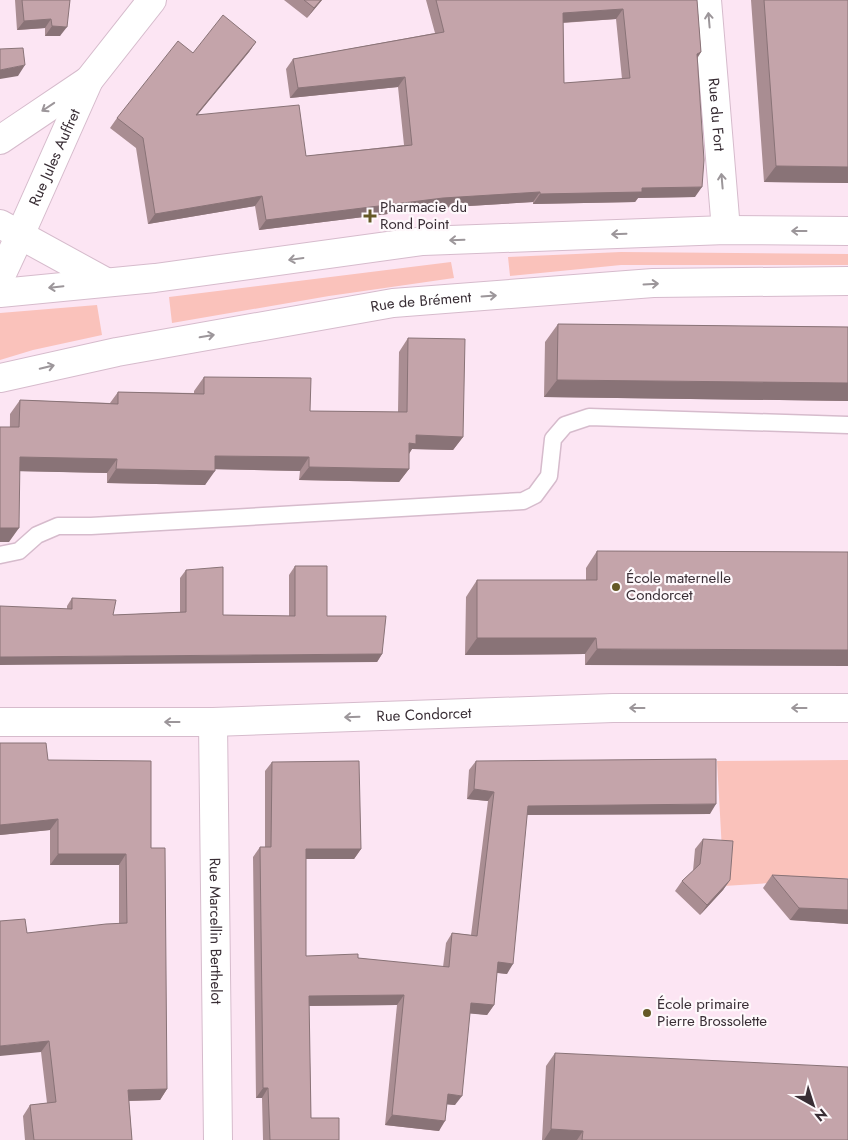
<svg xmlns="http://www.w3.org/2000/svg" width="848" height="1140" font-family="Jost,sans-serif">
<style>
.green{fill:#fac2bb}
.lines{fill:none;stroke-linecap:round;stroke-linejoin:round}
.service-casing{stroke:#d6bbcc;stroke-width:19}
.minor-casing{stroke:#d6bbcc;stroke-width:30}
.tertiary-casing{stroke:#d6bbcc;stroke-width:30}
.secondary-casing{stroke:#d6bbcc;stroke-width:30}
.service{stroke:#fff;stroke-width:16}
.minor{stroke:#fff;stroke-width:28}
.tertiary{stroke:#fff;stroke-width:28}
.secondary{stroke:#fff;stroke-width:28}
.wall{fill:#a98d92;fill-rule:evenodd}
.shaded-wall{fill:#897377}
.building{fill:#c4a4aa;stroke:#897377;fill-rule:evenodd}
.oneway{stroke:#9c969a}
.poi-dot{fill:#645926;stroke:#fef8fb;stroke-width:2}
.labels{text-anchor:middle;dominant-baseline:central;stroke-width:4.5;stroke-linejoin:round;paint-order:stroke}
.street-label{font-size:15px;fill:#392e35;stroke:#fef8fb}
.poi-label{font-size:15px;fill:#392e35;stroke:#fef8fb;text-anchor:start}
</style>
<rect width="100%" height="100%" fill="#fce5f3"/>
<path class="green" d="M621 252 848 254V265H621L510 276 508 257Z
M451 262 454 278 329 296 172 323 169 297Z
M97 305 102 335 33 350 0 360V313Z
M848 760V878L724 886 717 761Z"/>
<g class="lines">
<g class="service-casing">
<path id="service" d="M0 555 19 551 37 535 58 526H91L523 501 535 495 549 476 553 439 565 425 589 417 848 425"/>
</g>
<g class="minor-casing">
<g id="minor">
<path id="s1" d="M707 0 726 230"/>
<path id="s2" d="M0 722H213L613 708H848"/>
<path id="s3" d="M213 722 218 1140"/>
</g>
</g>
<g class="tertiary-casing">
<g id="tertiary">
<path d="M0 140 89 80"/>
<path id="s4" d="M20 235 89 80 152 0"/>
</g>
</g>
<g class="secondary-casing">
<g id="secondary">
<path d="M0 224 104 281"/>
<path d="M0 278 20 235"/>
<path d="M0 293 155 278 423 241 726 230 848 231"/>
<path id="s5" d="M0 378 117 352 393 303 653 283 848 281"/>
</g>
</g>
<use href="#service" class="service"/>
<use href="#minor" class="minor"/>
<use href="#tertiary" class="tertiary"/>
<use href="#secondary" class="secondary"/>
</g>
<path class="wall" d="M15 0H70L60 36H45V28L17 30Z
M284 0H322L307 18Z
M426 0H697L701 52 697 59 695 197 638 198 635 202 533 204V202L436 208 259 230 255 206 148 224 136 148 110 128 117 118 193 53 256 42 249 52 197 115 306 156 404 145 398 87 290 98 286 69 293 59 435 33ZM616 19 622 79 564 83 563 23Z
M751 0H848V183L764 182Z
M558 324 848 327V401L544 397 545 342Z
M408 338 463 437 453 450 412 449 409 454V469L399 482 299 480 300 471 215 469 205 485 107 483V473L20 471 9 542 10 414 20 400 110 403 118 392 194 393V391L204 377 310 411 398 412 399 352Z
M597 551 848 552 585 665V654L465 655 466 597 477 580H586V568Z
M295 566 327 616 382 654 377 662 67 609V606L72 598 113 615 180 612V578L186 570 223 615 289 616V575Z
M0 743 48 760 151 848 167 1089 160 1100 129 1101 132 1140H25L23 1116 30 1105 47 1103 27 933 119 924V865H50V830L0 835Z
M476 761 710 814 527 815 507 974 497 973 494 1005 487 1015 470 1013 455 1105 447 1104 439 1131 385 1125 397 1005 309 1006 311 1118 339 1140H263L262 1098H256L253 857 260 847H265V771L272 762 361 849 354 859H306V956L358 958 443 967 446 943 452 933 471 935 488 801 467 799 469 770Z
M703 839 730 880 723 890 700 915 675 891 682 881 693 871 695 849Z
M772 875 848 879V924L790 920 763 888Z
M555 1053 848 1140H542L546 1066Z"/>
<path class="shaded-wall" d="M321 0H322L307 18 314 8Z
M623 9 616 19 556 23 563 13Z
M51 19 45 28 17 30 24 21Z
M52 26 67 27 60 36H45Z
M256 42 249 52 189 125 196 115Z
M701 52 694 62 697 54Z
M25 65 18 76 0 79V70Z
M405 77 398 87 290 98 298 88Z
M776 166 848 167V183L764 182Z
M702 187 695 197 638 198 635 202 533 204 540 194 642 188Z
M540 192 533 202 436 208 259 230 266 220 443 198Z
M262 196 255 206 148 224 155 214Z
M557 380 848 383V401L544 397Z
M416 435 463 437 453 450 412 449 406 458 400 457Z
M215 456 309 457 300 471 205 469Z
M20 457 117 459 107 473 11 471Z
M309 467 409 469 399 482 299 480Z
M116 469 215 471 205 485 107 483Z
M0 528H19L9 542H0Z
M477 638H596L585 654 465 655Z
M597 649 848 650V666L585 665Z
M382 654 377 662 0 665V657Z
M474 789 494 792 488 801 467 799Z
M716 804 710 814 521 815 528 806Z
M58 819 50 830 0 835V825Z
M306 849H361L354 859H299Z
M58 854H126L119 865H50Z
M730 880 723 890 700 915 707 905Z
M799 908 848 910V924L790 920Z
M498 962 513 964 507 974 491 972Z
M404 995 397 1005 302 1006 309 996Z
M471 1003 494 1005 487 1015 464 1013Z
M49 1041 41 1052 0 1056V1046Z
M263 1088H268L262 1098H256Z
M167 1089 160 1100 121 1101 128 1090Z
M448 1094 462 1096 455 1105 441 1104Z
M392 1115 445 1121 439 1131 385 1125Z
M551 1129 583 1131 577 1140H544Z"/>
<path class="building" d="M22 0H70L67 27 52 26 51 19 24 21Z
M304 0H321L314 8Z
M436 0H697L701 52 697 54 704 160 702 187 642 188V192L540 194V192L443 198 266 220 262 196 155 214 143 138 117 118 178 41 193 53 223 15 256 42 196 115 299 105 306 156 412 145 405 77 298 88 293 59 444 32ZM623 9 630 78 564 83 563 13Z
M764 0H848V167L776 166Z
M23 48 25 65 0 70V49Z
M558 324 848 327V383L557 380Z
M408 338 465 339 463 437 416 435V444L409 443V469L309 467V457L215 456V471L116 469 117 459 20 457 19 528H0V427H19L20 400 118 404V392L204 394V377L311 378 310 411 407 412Z
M597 551 848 552V650L597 649 596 638H477V580H597Z
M295 566H327V616H386L382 654 0 657V606L72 609V598L116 600 113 615 186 612V570L223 567V615L295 616Z
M0 743H46L48 760 151 761V848H165L167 1089 128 1090 132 1140H34L30 1105 56 1102 49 1041 0 1046V921L25 919 27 933 106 924 127 923 126 854H58V819L0 825Z
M716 759V804L528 806 513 964 498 962 494 1005 471 1003 462 1096 448 1094 445 1121 392 1115 404 995 309 996 311 1118H339V1140H270L268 1088H263L260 847H271L272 762 359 761 361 849H306V956L358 954V958L449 967 452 933 477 936 494 792 474 789 476 761Z
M703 839 733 841 730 880 707 905 682 881 700 864Z
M772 875 848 879V910L799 908Z
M555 1053 848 1067V1140H582L583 1131 551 1129Z"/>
<defs><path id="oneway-shaft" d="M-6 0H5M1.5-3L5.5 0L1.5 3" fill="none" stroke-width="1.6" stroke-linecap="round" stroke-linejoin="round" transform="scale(1.25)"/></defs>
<g class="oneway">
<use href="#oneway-shaft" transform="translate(709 20) rotate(-95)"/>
<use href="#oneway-shaft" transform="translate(48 107) rotate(146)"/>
<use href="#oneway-shaft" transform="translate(722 181) rotate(-95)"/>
<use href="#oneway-shaft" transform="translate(799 231) rotate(-180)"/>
<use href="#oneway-shaft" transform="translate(619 234) rotate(178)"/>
<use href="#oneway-shaft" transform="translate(457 240) rotate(178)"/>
<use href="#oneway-shaft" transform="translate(296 259) rotate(172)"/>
<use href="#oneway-shaft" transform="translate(651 284) rotate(-3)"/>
<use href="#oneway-shaft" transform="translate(56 287) rotate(174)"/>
<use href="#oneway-shaft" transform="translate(489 296) rotate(-4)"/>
<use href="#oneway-shaft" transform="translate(207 336) rotate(-10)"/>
<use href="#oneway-shaft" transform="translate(47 367) rotate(-13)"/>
<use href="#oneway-shaft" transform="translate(637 708) rotate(-180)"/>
<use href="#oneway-shaft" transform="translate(799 708) rotate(-180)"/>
<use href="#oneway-shaft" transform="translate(352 717) rotate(178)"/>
<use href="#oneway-shaft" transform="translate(172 722) rotate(180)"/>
</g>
<g class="poi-dot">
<path d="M367.5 208.5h5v5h5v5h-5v5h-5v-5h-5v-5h5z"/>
<circle cx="616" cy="587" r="5"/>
<circle cx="647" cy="1013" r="5"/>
</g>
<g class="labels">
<g class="street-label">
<text stroke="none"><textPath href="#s1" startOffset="115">Rue du Fort</textPath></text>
<text stroke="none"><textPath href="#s4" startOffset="85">Rue Jules Auffret</textPath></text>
<text stroke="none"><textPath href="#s5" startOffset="428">Rue de Brément</textPath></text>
<text stroke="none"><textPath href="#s2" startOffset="424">Rue Condorcet</textPath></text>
<text stroke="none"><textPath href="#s3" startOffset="209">Rue Marcellin Berthelot</textPath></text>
</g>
<g class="poi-label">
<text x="380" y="207">Pharmacie du<tspan x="380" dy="17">Rond Point</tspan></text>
<text x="626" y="578">École maternelle<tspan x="626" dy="17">Condorcet</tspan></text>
<text x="657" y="1004">École primaire<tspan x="657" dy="17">Pierre Brossolette</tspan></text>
</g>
</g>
<g transform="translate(813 1105) rotate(141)" stroke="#fef8fb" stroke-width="4" paint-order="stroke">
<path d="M0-4L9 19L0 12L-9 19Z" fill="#392e35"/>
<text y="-8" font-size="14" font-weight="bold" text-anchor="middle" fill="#392e35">N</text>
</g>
</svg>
